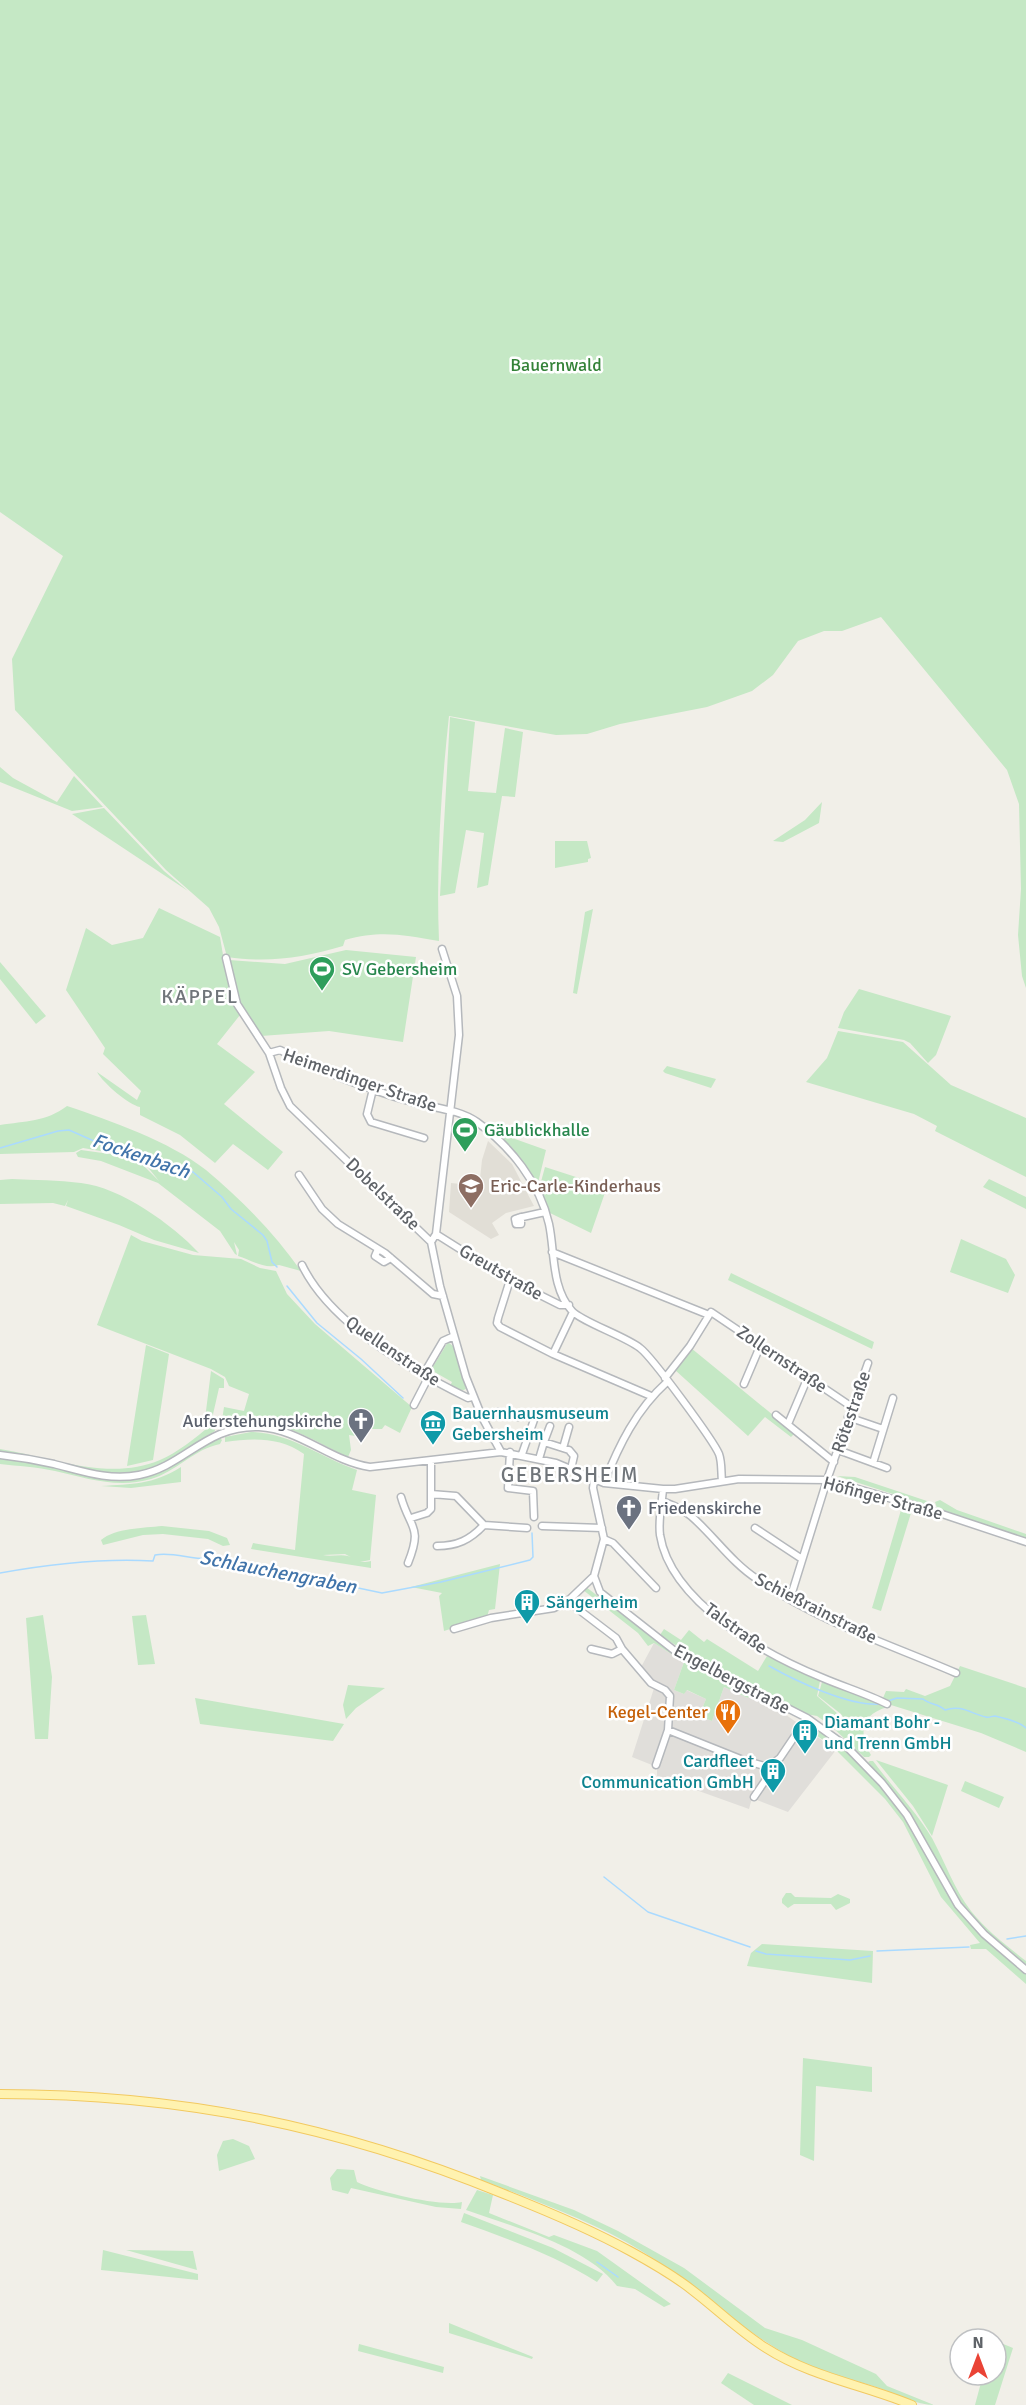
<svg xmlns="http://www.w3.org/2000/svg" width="1026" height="2405" font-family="Signika,sans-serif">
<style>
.industrial{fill:#e0deda}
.education{fill:#e1ded6}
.green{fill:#c5e8c5}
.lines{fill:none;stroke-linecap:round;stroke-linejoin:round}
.stream{stroke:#aadaff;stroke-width:1.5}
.minor-casing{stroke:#b5b8bc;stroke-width:9}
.major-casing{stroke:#f2c960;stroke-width:10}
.minor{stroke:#fff;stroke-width:6}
.major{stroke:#fff2af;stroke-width:8}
.labels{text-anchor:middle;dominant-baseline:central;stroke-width:5;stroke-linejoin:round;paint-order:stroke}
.park-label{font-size:18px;fill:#348238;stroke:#fff}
.leisure-label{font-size:18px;fill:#27864d;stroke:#fff;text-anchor:start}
.street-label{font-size:18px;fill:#5f6368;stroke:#fff}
.education-label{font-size:18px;fill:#785e54;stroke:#fff;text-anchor:start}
.culture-label{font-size:18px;fill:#0d838f;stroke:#fff;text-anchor:start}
.worship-label{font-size:18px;fill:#5b616d;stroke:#fff;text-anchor:end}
.food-label{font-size:18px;fill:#c56008;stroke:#fff;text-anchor:end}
.neighbourhood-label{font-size:20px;letter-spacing:1.5px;fill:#70757a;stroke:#fff}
.water-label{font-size:20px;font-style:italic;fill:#4174aa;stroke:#fff}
.quarter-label{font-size:21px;letter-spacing:1.5px;fill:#70757a;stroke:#fff}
</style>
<rect width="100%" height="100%" fill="#f1efe8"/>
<path class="industrial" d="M654 1643 684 1662 674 1690 684 1694 686 1690 706 1699 699 1716 712 1721 724 1687 748 1698 750 1694 769 1703 836 1750 788 1812 752 1798 749 1809 657 1776V1767L632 1757 655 1685 640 1669Z"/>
<path class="education" d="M488 1141 512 1164 534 1206 506 1213 492 1223 499 1235 491 1239 449 1212 451 1183 481 1186 480 1179 482 1160Z"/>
<path class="green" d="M0 0H1026V988L1022 976 1018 935 1021 889 1019 804 1007 770 881 617 842 631H824L798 641 773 675 752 691 707 707 620 724 587 734 556 735 449 716C441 790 436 866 439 941 403 935 381 930 345 940L343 946C302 958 269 963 227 957L219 927 209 908 166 870 15 710 12 659 63 556 0 512Z
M450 717 475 722 468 791 496 793 505 728 523 732 515 797 502 796 488 885 477 888 484 833 466 830 455 893 440 896Z
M0 767 13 778 57 802 74 776 103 807 72 811 0 782Z
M822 802 819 823 783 842 773 841 805 820Z
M104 808 164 871 188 891 72 814Z
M555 841H587L591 858 588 859V862L555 868Z
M159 908 220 937 227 979 240 1015 217 1044 255 1072 224 1104 283 1152 268 1170 233 1144 215 1163 180 1135 140 1115V1107C129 1105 103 1083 97 1072L137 1100 141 1091 103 1054 105 1048 66 990 86 928 112 945 143 938Z
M593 909 577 994 573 993 585 912Z
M346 950 416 957 403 1042 329 1031 261 1036 240 1007 229 960 285 964Z
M0 962 46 1016 36 1024 0 979Z
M859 989 951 1016 936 1055 928 1063 910 1043 904 1040 838 1028 844 1012Z
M838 1031 903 1042 951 1085 1026 1118V1177L935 1131 937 1126 914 1114 806 1082 827 1058Z
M667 1066 716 1079 711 1088 665 1073 663 1071Z
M67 1106C111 1121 169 1141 206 1170 241 1199 275 1234 301 1271L279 1265C265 1270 251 1260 238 1256L239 1250 234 1242 237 1255 235 1254 220 1231 158 1183 101 1161 78 1157 76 1153 81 1150 117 1155 144 1166 159 1181 146 1165 118 1154 83 1148 74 1152 0 1154V1125C25 1121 46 1122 67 1106Z
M498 1133 546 1150 537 1187 519 1156Z
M545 1167 607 1187 591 1233 550 1213 539 1189Z
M12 1179C35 1180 58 1180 81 1183 120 1187 173 1225 199 1253L154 1240 119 1225 66 1206 68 1200 65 1206 53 1203 0 1204V1180Z
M989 1179 1026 1197V1209L983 1187Z
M131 1235 142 1241 193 1255 241 1259 260 1268 276 1271 287 1294 315 1324 412 1407 400 1433 385 1425 382 1429H366L362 1437 349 1435 351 1450 348 1457C322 1445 295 1427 266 1424 253 1422 238 1428 225 1425L222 1420 224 1407 244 1411 249 1394 229 1386 225 1377 211 1369 97 1325Z
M961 1239 1006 1259 1015 1275 1008 1293 950 1272Z
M731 1273 874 1342 872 1349 728 1280Z
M448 1342 454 1347 466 1389 461 1391 450 1386 452 1382 431 1370Z
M146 1345 169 1354 153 1460 127 1466Z
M691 1348 795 1433 791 1437 765 1417 748 1436 675 1370Z
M211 1371 224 1379V1388H219L211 1423 204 1427Z
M210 1426 214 1427 215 1431 157 1467 131 1473 108 1474 35 1456 0 1451V1449C51 1457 109 1482 160 1460 177 1453 195 1438 210 1426Z
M251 1432C291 1433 321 1458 357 1470L352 1490 376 1495 370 1560 360 1562 345 1554 323 1555C331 1557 340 1554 348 1556 361 1560 357 1564 371 1561V1568L251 1549 253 1543 295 1550 304 1454C280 1437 253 1438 225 1442V1437Z
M219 1437 222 1440 220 1444C194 1449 176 1472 151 1479 117 1489 87 1478 55 1471 37 1467 18 1466 0 1464V1456L39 1463 97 1477 153 1474 172 1466 203 1444Z
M181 1467V1482L131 1488 101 1486C132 1484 152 1485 181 1467Z
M837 1476 855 1477 930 1502 927 1505Z
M940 1500 957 1510 1026 1534V1539L937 1508 935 1502Z
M901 1510 911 1513 881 1611 872 1608Z
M162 1526 209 1531 227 1538 230 1545 223 1546 208 1539 163 1534 143 1535 103 1545 101 1540C115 1528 144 1528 162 1526Z
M500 1564 495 1609 489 1610 487 1617 444 1631 439 1596 442 1593 411 1587Z
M586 1587 670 1651 747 1691 750 1694 748 1698 724 1687 712 1721 699 1716 706 1699 687 1690 684 1694 674 1690 684 1662 654 1643 648 1646 638 1633 583 1590Z
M43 1615 52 1677 48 1739H35L26 1618Z
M146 1615 155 1664 138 1665 132 1616Z
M664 1629 681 1640 689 1630 704 1642 707 1639 758 1671 767 1656 820 1681 817 1696 838 1714 850 1728 831 1720 824 1721 817 1716 806 1714 700 1661 660 1635Z
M960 1666 1026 1688V1752L981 1733 891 1705 889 1704V1701L883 1698 886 1691 904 1692 906 1689 925 1696 950 1686Z
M822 1682 888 1707C861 1714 858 1733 871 1755L869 1757H864L830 1725 832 1722 853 1731 841 1714 818 1696Z
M348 1685 385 1688 356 1708 346 1719 343 1705Z
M195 1698 344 1724 333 1741 200 1724Z
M811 1727C850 1743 896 1800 916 1835 930 1859 940 1885 956 1907 976 1934 1002 1952 1026 1974V1984L986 1949H971L970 1945 980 1943 941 1897 903 1822 885 1799 836 1750 807 1728Z
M876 1760 948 1785 932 1836 913 1806Z
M870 1761H873C892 1787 915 1810 932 1838 945 1862 954 1889 971 1911 987 1931 1007 1946 1026 1961V1966L988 1934 960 1904 911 1814 868 1762Z
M965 1781 1004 1797 999 1808 961 1791Z
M786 1893H791L795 1897 831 1898 838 1894 850 1899V1903L836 1910 831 1904H794L788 1908 782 1903V1899Z
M762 1944 873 1951 872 1983 747 1966 751 1953Z
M803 2058 872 2067V2092L816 2086 814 2161 800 2155Z
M233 2139 249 2146 255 2159 219 2171 217 2155 223 2141Z
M337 2169 354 2170 357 2182C378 2192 440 2207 462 2202L461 2209 436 2207 351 2188 348 2194 332 2190 330 2178Z
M480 2176 574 2210 618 2231 684 2268 765 2328 802 2340 876 2374 887 2386 934 2405C916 2405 899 2395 882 2389 850 2378 817 2372 787 2355 736 2326 694 2283 643 2252 593 2221 535 2201 481 2180Z
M477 2190 493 2195 489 2213 549 2237 554 2235 597 2251 671 2304 664 2307 635 2289 617 2286C585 2245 513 2227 466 2210Z
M464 2213 553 2248 603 2274 597 2282C555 2255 508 2239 461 2222Z
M103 2250 198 2274V2280L101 2270Z
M126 2250 193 2251 197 2270Z
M449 2323 533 2357 532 2359 449 2333Z
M996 2341 1013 2348 995 2405H975L983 2375H996Z
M359 2344 444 2367 443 2373 358 2351Z
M728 2373 792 2405H754L721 2383Z"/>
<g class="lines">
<path class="stream" d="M0 1148 58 1131 69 1130 112 1149 124 1150 141 1158 163 1160 193 1172 222 1197 231 1209 263 1235 267 1241 272 1262 277 1267
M287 1286 317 1323 361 1359 403 1398
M0 1573C50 1564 103 1558 153 1561L155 1555C175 1551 196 1562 216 1558L382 1593 441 1582 530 1560 533 1557 532 1533
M769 1666C796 1681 850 1707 881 1704
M888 1701 897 1698 923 1699C930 1705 938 1703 945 1710 962 1704 971 1714 986 1717 989 1718 992 1716 995 1716 1004 1718 1020 1722 1026 1728
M604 1877 648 1912 750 1947
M1007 1939 1026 1936
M756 1951 766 1954 850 1960 870 1956
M877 1951 969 1947
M597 2262 618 2277"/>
<g class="minor-casing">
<path id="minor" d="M226 958 237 1004 269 1053 281 1088 290 1106 431 1242 440 1286 466 1377 482 1417 501 1452
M269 1053 280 1050C318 1070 370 1090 412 1102 432 1108 459 1109 477 1122 510 1146 540 1183 549 1224 555 1252 551 1288 572 1311 582 1322 625 1336 640 1348 652 1357 713 1440 719 1454 722 1462 721 1472 722 1481
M373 1089 367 1114 371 1122 424 1138
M299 1175 322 1209 338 1224 385 1253 433 1294 443 1296
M521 1217V1224H516L515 1219 518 1218 545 1212
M436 1234 506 1278 560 1305H569
M431 1242 436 1234 459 1035 457 996 442 949
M378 1249 375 1256 384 1262 391 1258
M552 1252 709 1315
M302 1265C330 1323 411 1370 468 1398L472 1397
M510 1280 498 1318 497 1323 500 1327 553 1354 651 1396
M553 1354 573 1312
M423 1375 443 1341 454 1336
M665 1378 690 1346 711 1312 852 1407
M744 1384 761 1344
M414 1405 428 1378
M776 1415 834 1462
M482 1417 498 1412 518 1417
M848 1417 883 1429
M788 1424 808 1377
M544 1442 550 1426
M563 1448 569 1427
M838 1450 887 1468
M510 1452 508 1488 533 1491 534 1517
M522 1454 535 1417
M0 1455C18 1457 36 1460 54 1464 82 1471 109 1481 139 1475 185 1466 206 1425 259 1427 300 1429 330 1461 370 1467L501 1452 556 1463 604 1483 663 1489H675L739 1479 827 1480 930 1510 1026 1542
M539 1459 544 1442 569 1450 574 1456 571 1469
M873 1463 893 1398
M594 1480 593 1488 604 1539 594 1576 600 1592 675 1651 807 1718 846 1746 882 1783 907 1815 958 1905 984 1934 1026 1970
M604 1483C619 1445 636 1410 667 1382
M663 1489C662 1503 658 1520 660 1535 671 1603 766 1655 823 1678 844 1687 867 1694 887 1704
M431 1494 456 1496 484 1525
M401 1497C410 1529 423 1526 408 1563
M662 1501C672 1505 683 1509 691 1516 714 1536 731 1562 757 1579 817 1621 889 1644 956 1673
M411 1518 427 1513 431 1509V1462
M542 1526 602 1528
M755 1528 802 1559
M604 1539 613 1543 656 1588
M437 1546C457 1546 470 1540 484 1525L527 1528
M570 1599 574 1606 616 1638 622 1649 651 1683 665 1690 670 1696 668 1730 656 1765
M790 1599 827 1480 868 1363
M454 1629 491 1618 554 1608 570 1599 594 1576
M591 1649 612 1654 622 1649
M668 1730 743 1760 768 1767 780 1758 807 1718
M754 1797 769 1775 768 1767"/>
</g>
<g class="major-casing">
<path id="major" d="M0 2094C180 2094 338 2126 504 2194 547 2211 590 2229 630 2251 652 2263 673 2275 692 2290 717 2309 740 2332 766 2348 811 2377 864 2385 912 2405"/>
</g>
<use href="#minor" class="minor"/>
<use href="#major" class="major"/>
</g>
<defs>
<g id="stadium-pin" transform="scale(1.35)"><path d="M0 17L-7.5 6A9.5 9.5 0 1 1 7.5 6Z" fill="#2e9e5b" stroke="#fff"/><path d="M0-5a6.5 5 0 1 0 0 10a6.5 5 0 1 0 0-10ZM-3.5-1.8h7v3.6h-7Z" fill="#fff"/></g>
<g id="school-pin" transform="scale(1.35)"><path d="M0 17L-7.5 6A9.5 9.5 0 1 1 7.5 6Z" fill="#8d6e63" stroke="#fff"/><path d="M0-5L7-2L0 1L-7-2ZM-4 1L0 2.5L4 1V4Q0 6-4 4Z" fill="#fff"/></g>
<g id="church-pin" transform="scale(1.35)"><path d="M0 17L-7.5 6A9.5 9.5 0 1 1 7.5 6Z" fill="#6b7280" stroke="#fff"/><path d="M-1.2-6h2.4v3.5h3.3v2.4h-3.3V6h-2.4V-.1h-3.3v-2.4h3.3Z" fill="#fff"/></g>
<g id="museum-pin" transform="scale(1.35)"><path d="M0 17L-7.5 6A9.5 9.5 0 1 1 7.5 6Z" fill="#0f9aa8" stroke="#fff"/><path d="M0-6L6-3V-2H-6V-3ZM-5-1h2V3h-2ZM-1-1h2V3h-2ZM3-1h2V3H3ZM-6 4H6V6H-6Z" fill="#fff"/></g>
<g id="building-pin" transform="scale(1.35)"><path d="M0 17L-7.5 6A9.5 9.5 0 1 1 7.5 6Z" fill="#0f9aa8" stroke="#fff"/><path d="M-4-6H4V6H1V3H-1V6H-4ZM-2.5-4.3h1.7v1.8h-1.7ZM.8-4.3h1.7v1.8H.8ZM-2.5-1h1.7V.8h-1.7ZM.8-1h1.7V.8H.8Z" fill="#fff"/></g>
<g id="restaurant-pin" transform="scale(1.35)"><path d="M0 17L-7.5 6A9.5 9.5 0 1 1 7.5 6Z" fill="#e8710a" stroke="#fff"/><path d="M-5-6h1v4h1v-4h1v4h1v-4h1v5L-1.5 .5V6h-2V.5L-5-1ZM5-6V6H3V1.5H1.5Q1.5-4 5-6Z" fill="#fff"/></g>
</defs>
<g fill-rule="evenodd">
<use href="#stadium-pin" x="322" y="969"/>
<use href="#stadium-pin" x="465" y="1130"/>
<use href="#school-pin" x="471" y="1186"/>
<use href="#church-pin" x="361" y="1421"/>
<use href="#museum-pin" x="433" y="1423"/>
<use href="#church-pin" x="629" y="1508"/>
<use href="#building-pin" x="527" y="1602"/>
<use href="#restaurant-pin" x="728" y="1712"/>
<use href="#building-pin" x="805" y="1732"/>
<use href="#building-pin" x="773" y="1771"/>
</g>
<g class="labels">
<g class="park-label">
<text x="556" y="365">Bauernwald</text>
</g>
<g class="leisure-label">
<text x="342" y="969">SV Gebersheim</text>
<text x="484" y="1130">Gäublickhalle</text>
</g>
<g class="street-label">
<text transform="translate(360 1080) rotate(19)">Heimerdinger Straße</text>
<text transform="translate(383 1194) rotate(44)">Dobelstraße</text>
<text transform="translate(501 1272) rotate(30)">Greutstraße</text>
<text transform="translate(393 1351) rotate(34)">Quellenstraße</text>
<text transform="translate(782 1359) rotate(34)">Zollernstraße</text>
<text transform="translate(851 1412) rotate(-71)">Rötestraße</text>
<text transform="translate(883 1498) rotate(15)">Höfinger Straße</text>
<text transform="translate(816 1608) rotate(27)">Schießrainstraße</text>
<text transform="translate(736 1628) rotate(36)">Talstraße</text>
<text transform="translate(732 1679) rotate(28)">Engelbergstraße</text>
</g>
<g class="education-label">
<text x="490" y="1186">Eric-Carle-Kinderhaus</text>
</g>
<g class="culture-label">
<text x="452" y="1413">Bauernhausmuseum<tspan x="452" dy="21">Gebersheim</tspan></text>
<text x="546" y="1602">Sängerheim</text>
<text x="824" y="1722">Diamant Bohr -<tspan x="824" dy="21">und Trenn GmbH</tspan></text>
<text x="754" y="1761" text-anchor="end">Cardfleet<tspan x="754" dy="21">Communication GmbH</tspan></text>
</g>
<g class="worship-label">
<text x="342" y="1421">Auferstehungskirche</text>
<text x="648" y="1508" text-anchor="start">Friedenskirche</text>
</g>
<g class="food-label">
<text x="708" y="1712">Kegel-Center</text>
</g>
<g class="neighbourhood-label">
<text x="200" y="996">KÄPPEL</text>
</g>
<g class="water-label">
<text transform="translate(141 1156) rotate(19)">Fockenbach</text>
<text transform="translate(278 1572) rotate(11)">Schlauchengraben</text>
</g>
<g class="quarter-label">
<text x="570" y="1475">GEBERSHEIM</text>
</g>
</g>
<g transform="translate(978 2357)"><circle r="28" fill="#ffffff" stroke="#bfc1c3" stroke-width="1.5"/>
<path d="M0-4.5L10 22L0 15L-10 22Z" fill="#ea4335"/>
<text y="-9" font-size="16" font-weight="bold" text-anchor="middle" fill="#5f6368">N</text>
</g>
</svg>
